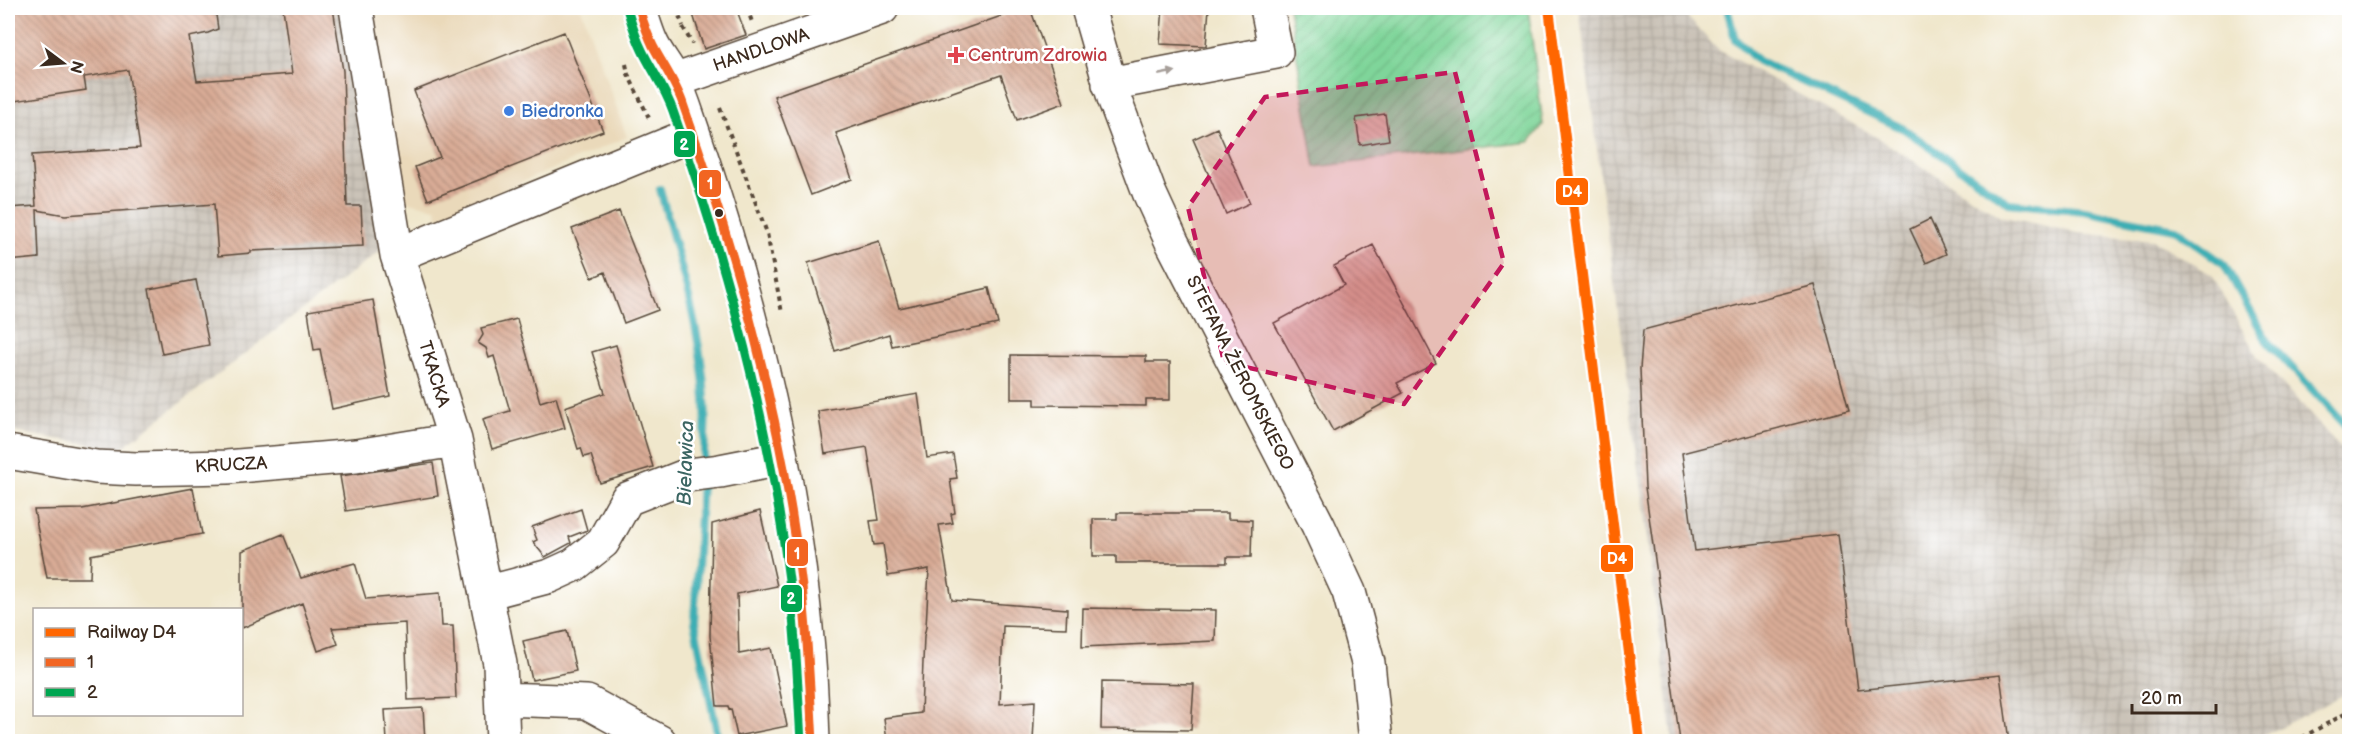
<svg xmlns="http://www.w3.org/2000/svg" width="2357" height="749" font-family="'Balsamiq Sans',sans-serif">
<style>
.built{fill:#ead9ba}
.industrial{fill:url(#industrial-grid)}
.garden{fill:url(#garden-furrows);stroke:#5d805c;stroke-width:1.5}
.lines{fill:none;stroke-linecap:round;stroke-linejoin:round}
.stream{stroke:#3caeb4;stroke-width:8}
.building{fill:url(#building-back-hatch)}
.minor-casing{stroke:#564638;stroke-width:36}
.path{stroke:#564638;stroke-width:4;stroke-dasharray:4.5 4.5;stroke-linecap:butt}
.minor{stroke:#fff;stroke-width:33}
.bus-1-casing{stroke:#fff;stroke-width:14}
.bus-2-casing{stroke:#fff;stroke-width:14}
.bus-1{stroke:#f26522;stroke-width:9}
.bus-2{stroke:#00a651;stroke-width:9}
.rail-1-casing{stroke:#fff;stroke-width:15}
.rail-1{stroke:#f60;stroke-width:10}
.oneway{fill:#a79f9a}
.marked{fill:#c2185b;fill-opacity:0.2;stroke:#c2185b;stroke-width:4.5;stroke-dasharray:12 8;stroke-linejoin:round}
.health-dot{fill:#e0444e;stroke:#fff;stroke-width:2}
.shop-dot{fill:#3f7fe0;stroke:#fff;stroke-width:2}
.bus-dot{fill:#3b2a1e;stroke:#fff;stroke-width:2}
.labels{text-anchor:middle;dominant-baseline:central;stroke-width:5;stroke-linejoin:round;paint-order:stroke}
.street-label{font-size:18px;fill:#3b2a1e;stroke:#fff}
.health-label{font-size:18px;fill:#be3a42;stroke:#fff;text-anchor:start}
.shop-label{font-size:18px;fill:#366cbe;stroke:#fff;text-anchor:start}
.water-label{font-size:20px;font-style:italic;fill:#3b6562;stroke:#fff}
.line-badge{stroke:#fff;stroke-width:2}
.badge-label{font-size:16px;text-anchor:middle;font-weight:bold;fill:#fff}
</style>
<defs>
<pattern id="industrial-grid" width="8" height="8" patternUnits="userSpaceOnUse" patternTransform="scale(1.5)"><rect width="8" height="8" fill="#cac3b8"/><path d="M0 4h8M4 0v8" fill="none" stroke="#aea89e"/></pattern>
<pattern id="garden-furrows" width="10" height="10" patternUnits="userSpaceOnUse" patternTransform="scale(1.5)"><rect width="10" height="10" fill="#7fd59a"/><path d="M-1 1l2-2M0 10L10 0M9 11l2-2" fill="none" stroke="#6fb784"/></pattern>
<pattern id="building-back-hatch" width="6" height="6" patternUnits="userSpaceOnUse" patternTransform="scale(1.5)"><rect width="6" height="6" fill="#d9ac96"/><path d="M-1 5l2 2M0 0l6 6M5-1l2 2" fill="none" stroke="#b18c7a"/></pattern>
</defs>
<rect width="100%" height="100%" fill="#fff"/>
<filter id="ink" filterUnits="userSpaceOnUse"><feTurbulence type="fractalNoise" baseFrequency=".0167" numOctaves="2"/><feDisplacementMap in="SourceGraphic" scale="12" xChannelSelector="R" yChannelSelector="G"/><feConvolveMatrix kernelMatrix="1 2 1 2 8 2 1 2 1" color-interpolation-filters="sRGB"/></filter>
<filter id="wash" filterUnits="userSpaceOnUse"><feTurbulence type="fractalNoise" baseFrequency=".008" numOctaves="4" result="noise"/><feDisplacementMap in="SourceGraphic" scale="24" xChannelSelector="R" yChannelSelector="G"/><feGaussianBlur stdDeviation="1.35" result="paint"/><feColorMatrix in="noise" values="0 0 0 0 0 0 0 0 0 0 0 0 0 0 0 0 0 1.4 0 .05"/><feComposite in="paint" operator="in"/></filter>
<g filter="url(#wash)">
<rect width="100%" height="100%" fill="#f0e7cc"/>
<path class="built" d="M368 8H581L627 137 438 218 436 208 401 200Z"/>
<path class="industrial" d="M8 8H356L394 240 120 449 8 431Z
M1579 8H1679L1718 50 1868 132 2000 216 2077 233 2153 240 2212 275 2257 356 2349 457V692L2253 741H1673Z"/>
<path class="garden" d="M1289 8H1528L1543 125 1529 142 1315 167Z"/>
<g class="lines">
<path class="stream" d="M1728 12 1735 39 1758 61 1904 129 2009 203 2084 211 2175 229 2224 264 2267 341 2350 430
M660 189C678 257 701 328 705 399 707 422 704 445 703 468
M702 481 694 622 719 742"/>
</g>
<g id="blocks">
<path class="building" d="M8 8H215L218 29 208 33 189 37 197 81 292 74 283 8H333L343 71 347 206H361L363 246 251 251V253L218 256 214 204 65 215 37 210 39 258 8 261V208L36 206 32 155 140 148 128 70 84 77 86 90 8 102Z
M691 8H736L746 35 704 49Z
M1024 8H1030L1064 103 1017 120 1001 75 836 133 852 179 811 195 774 96Z
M1163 8H1209L1206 46 1160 44Z
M564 32 603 131 428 200 415 167 440 157 414 91Z
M1385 114 1389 140 1360 145 1356 118Z
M1217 128 1250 203 1226 214 1193 139Z
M619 211 658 310 624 323 605 272 592 278 572 229Z
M1930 219 1946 254 1926 263 1910 229Z
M879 241 899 308 989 288 998 324 892 346 889 334 835 351 808 263Z
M1373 245 1436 363 1397 383 1403 393 1333 431 1274 323 1344 285 1334 266Z
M196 280 209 345 162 354 149 289Z
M1815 285 1849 410 1682 453 1695 551 1838 534 1858 690 2000 675 2009 741H1680L1645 487 1640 369 1643 330Z
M373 300 390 396 332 409 320 349 314 350 308 311Z
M517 319 540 402 556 397 565 428 492 449 483 419 510 411 494 356 489 358 486 348 478 343 483 335 481 328Z
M616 345 653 467 600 483 591 455 584 457 581 448 578 449 565 407 605 393 592 352Z
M1011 355 1146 356V362H1170V400H1146V406L1035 405V399H1011Z
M918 394 927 458 953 454 957 478 950 479 955 513 951 514 953 523 939 525 952 600 1067 609 1066 628 1003 626 1000 704 1035 701 1033 741H887L884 718 921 713 924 636 926 627 929 569 888 576 883 544 874 545 870 521 879 520 867 447 825 454 818 411Z
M433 463 438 496 346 511 340 476Z
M193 488 202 534 91 555 90 578H47L34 510 82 509Z
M581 509 587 530 569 537 571 543 545 557 533 542 537 540 532 527Z
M760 511 777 586 737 594 739 654 771 648 787 726 737 736 731 709 729 710 728 706H717L710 636 712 524Z
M1117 513H1228V519L1252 520 1251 557H1227V563H1116V556H1093V519H1117Z
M283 534 301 578 355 563 366 599 440 593 442 626H453L456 698 408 700 405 623 332 628 338 644 318 651 302 603 242 628V551Z
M1083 608 1216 610 1215 641 1082 647Z
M567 631 576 671 532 680 523 641Z
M1102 682 1194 684 1191 730 1101 729Z
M423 708 425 741H387L385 710Z"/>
</g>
</g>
<g filter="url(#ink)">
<use href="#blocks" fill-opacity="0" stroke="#564638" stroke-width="1.5"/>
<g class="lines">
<g class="minor-casing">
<path id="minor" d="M356 8 397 255 455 440 500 664 503 742
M639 8C643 19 646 31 651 42 657 56 668 67 674 81 682 97 687 115 693 132 760 327 808 534 813 742
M1088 8 1114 98 1149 192 1172 242 1318 525 1349 592 1368 663 1376 742
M674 81 882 8
M1109 84 1276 52 1267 8
M397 255 693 134
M8 452 96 467 136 469 227 467 356 456 455 440
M486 593 550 576 574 565 603 542 627 499 688 475 720 471 781 459
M502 699 587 702 660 742"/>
</g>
<path class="path" d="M676 8 683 26
M747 8 752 22
M683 27 692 44
M626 64 628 74 650 120
M720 108 767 233 782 313
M2294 742 2350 711"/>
<use href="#minor" class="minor"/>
<g class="bus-1-casing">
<path id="bus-1" d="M639 8C643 21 647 34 653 46 664 67 677 84 684 107 739 262 783 423 802 587 808 639 810 690 813 742"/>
</g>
<g class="bus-2-casing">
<path id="bus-2" d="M628 12C632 25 636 38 642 50 652 71 665 88 673 111 727 265 770 425 790 587 796 638 798 690 801 742"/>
</g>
<use href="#bus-1" class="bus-1"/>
<use href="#bus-2" class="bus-2"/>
<g class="rail-1-casing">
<path id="rail-1" d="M1549 8 1640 742"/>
</g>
<use href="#rail-1" class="rail-1"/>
</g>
<defs><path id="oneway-solid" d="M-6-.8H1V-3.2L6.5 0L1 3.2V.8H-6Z" transform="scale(1.5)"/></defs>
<use class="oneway" href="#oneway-solid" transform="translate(1167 73) rotate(-11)"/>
</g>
<path class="marked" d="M1455 72 1504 263 1404 404 1224 362 1188 207 1265 97Z"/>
<path class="health-dot" d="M953 46h6v6h6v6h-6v6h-6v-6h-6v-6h6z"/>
<circle class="shop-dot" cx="509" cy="111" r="6"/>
<circle class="bus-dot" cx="719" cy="213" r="5"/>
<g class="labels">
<g class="street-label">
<text transform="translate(761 50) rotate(-19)">HANDLOWA</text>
<text transform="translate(1240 373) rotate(63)">STEFANA ŻEROMSKIEGO</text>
<text transform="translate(434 374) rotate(73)">TKACKA</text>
<text transform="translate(231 465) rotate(-3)">KRUCZA</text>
</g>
<g class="health-label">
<text x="968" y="55">Centrum Zdrowia</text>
</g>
<g class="shop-label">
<text x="521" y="111">Biedronka</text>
</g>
<g class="water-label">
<text transform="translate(686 463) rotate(-88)">Bielawica</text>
</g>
</g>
<g class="line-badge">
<rect x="673" y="130" width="23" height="28" rx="6" fill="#00a651"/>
<rect x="698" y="169" width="24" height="29" rx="6" fill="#f26522"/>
<rect x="1555" y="177" width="34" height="29" rx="6" fill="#f60"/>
<rect x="786" y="538" width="23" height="29" rx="6" fill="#f26522"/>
<rect x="1600" y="544" width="34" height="29" rx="6" fill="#f60"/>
<rect x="780" y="584" width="23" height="29" rx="6" fill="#00a651"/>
</g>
<g class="badge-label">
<text x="684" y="150">2</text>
<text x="710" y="189">1</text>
<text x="1572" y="197">D4</text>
<text x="797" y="559">1</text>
<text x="1617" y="564">D4</text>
<text x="791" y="604">2</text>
</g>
<rect width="2357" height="749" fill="none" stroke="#fff" stroke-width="30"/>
<rect x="33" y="608" width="210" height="108" fill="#ffffff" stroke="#b1aaa5" stroke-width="1.5"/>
<rect x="45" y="628" width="30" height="9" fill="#ff6600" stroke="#b1aaa5" stroke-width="1.5"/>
<text x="87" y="638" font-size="18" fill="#3b2a1e">Railway D4</text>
<rect x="45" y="658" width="30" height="9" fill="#f26522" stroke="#b1aaa5" stroke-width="1.5"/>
<text x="87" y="668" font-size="18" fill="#3b2a1e">1</text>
<rect x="45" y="688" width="30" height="9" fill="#00a651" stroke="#b1aaa5" stroke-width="1.5"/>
<text x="87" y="698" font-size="18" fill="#3b2a1e">2</text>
<g transform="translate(63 63) rotate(106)" stroke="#ffffff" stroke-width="4.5" paint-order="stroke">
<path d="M0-4.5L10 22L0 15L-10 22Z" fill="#3b2a1e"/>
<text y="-9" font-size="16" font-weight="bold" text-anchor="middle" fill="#3b2a1e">N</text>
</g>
<path d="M2132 704v9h84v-9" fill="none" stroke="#3b2a1e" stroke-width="3"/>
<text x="2141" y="704" font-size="18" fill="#3b2a1e" stroke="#ffffff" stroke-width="4.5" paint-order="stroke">20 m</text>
</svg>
